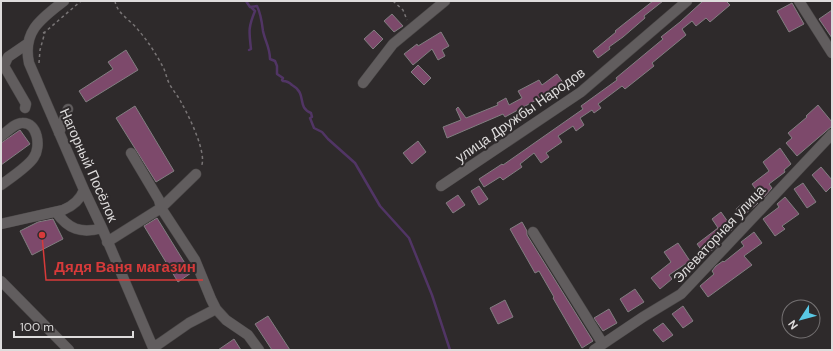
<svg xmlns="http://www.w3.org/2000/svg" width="833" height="351" font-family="'DM Sans',sans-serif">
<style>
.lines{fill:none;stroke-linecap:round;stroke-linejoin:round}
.stream{stroke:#513565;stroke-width:2.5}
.building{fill:#7d496b;stroke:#817e80}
.minor-casing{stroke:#4a4747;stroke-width:11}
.path{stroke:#797576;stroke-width:1.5;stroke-dasharray:3 3;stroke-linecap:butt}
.minor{stroke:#615d5e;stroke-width:10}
.labels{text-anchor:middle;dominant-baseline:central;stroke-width:4;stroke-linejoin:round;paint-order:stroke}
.street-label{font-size:14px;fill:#dedcdc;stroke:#2e2a2b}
.leader{fill:none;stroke:#d73a3a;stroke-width:1.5}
.callout-dot{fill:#d73a3a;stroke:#2e2a2b;stroke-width:1.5}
.callout-label{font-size:15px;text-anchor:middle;font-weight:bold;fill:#d73a3a;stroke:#2e2a2b;stroke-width:4;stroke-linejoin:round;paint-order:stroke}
</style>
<rect width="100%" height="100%" fill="#2e2a2b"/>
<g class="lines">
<path class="stream" d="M246 1 250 7 257 6C261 14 262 23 263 31 265 41 270 48 270 59L275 61 277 66V74L283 78 282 80 283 81C287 81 289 82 292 85 308 94 296 107 311 113L312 117 310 118 314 128 322 132 328 139 355 163 380 206 409 238 432 295 450 350
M249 50 251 49C249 31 248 28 255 11L251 7"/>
</g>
<path class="building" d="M653 1H663L644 16 645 18 623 37 609 47 610 49 598 58 593 51 616 32 615 31 625 23Z
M703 1H726L730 5 710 22 706 18 696 26 692 21 682 29 686 35 652 63 654 66 625 89 622 86 598 104 601 108 594 113 592 110 580 118 584 125 576 131 573 126 558 136 562 142 546 153 549 157 541 163 534 153 520 164 522 167 503 180 500 177 484 187 479 179 502 164 503 165 583 109 581 106 617 80 616 78 663 39 661 37 680 22Z
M792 3 804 24 789 32 777 11Z
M832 10V38L819 19Z
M392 14 403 26 394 32 384 21Z
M374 30 383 39 373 49 364 39Z
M441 32 449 46 442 50 445 56 438 60 432 49 413 65 404 54 417 44 418 46Z
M126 50 138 70 86 102 79 91 113 69 108 62Z
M418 65 431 78 424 85 411 72Z
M557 74 566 87 555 95 553 91 505 117 503 114 447 138 443 127 461 120 456 109 458 107 466 118 498 105 497 103 506 98 509 105 522 98 518 91 539 80 542 85Z
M818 105 832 122V126L797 156 786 143 792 138 788 133 807 117 806 116Z
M135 106 174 171 156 182 116 118Z
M20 130 30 144 1 165V143Z
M418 141 426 152 412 164 403 153Z
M780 148 791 164 784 170 785 172 769 184 772 188 764 197 756 202 758 203 742 217 736 209 757 191 752 184 769 171 763 162Z
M821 167 832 180V186L826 192 812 175Z
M803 183 816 202 807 208 794 189Z
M479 186 488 199 479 205 471 191Z
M458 195 465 205 453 213 446 203Z
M785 197 799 214 782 226 785 229 775 236 763 219 779 207 777 204Z
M721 212 733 229 715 243 718 246 705 255 697 244 718 228 712 219Z
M157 218 191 273 178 282 144 226Z
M53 219 63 239 32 255 20 231 38 222Z
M522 222 527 231V235L593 341 582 348 553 298 554 297 539 271 535 273 510 229Z
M754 232 762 243 744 256 752 265 708 297 700 286 714 274 712 271 716 266 723 261 724 262 744 246 741 242Z
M678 243 690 261 669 275 672 279 660 289 651 278 671 262 664 252Z
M635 289 644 302 628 312 620 299Z
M505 300 513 317 498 324 490 308Z
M683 306 693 321 683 328 672 314Z
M609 309 617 323 603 331 594 318Z
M268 316 290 350H272L255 324Z
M663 323 673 335 663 342 653 330Z
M234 339 241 350H218Z"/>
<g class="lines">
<g class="minor-casing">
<path id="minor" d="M64 1C42 18 22 31 29 63L84 190 102 228 154 350
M799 1 832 53
M363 83 393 44 445 1
M25 108 26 104 4 66 8 57 27 44
M59 133 68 109
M1 136C7 132 15 123 22 123 38 122 41 147 34 157 29 166 9 179 1 185
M196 174 161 208 195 260 211 299 216 309 226 320 248 335 259 350
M441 186 581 92 687 1
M56 212C68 229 81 234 102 228
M1 224 63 210C73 206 80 200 84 190
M533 232 603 344
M107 242 161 208 159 200 131 153
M1 281 69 350
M153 348 189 323 216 309
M594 350 643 317 681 294 832 134"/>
</g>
<path class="path" d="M115 1C117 14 131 20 139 31 148 41 158 57 164 69 166 74 167 79 169 83 173 91 179 97 182 104 189 116 208 155 201 167
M393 1 403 10 407 20
M43 33 45 32 81 1
M39 63 40 50 45 32"/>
<use href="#minor" class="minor"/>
</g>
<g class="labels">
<g class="street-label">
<text transform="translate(520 115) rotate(-35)">улица Дружбы Народов</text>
<text transform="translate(89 165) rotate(66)">Нагорный Посёлок</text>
<text transform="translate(719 234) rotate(-47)">Элеваторная улица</text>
</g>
</g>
<path class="leader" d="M42 235L46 280H203"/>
<circle class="callout-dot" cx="42" cy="235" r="4"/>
<g class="callout-label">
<text x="125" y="272">Дядя Ваня магазин</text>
</g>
<rect width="833" height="351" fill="none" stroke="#dedcdc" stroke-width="4"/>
<g transform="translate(801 319) rotate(234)"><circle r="19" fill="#2e2a2b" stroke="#747172"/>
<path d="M0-3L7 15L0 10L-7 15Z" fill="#59c8e5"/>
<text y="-6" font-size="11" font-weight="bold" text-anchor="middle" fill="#dedcdc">N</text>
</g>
<path d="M14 331v6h119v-6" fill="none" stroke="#dedcdc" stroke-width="2"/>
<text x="20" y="331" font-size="12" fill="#dedcdc" stroke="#2e2a2b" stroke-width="3" paint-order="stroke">100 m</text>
</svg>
